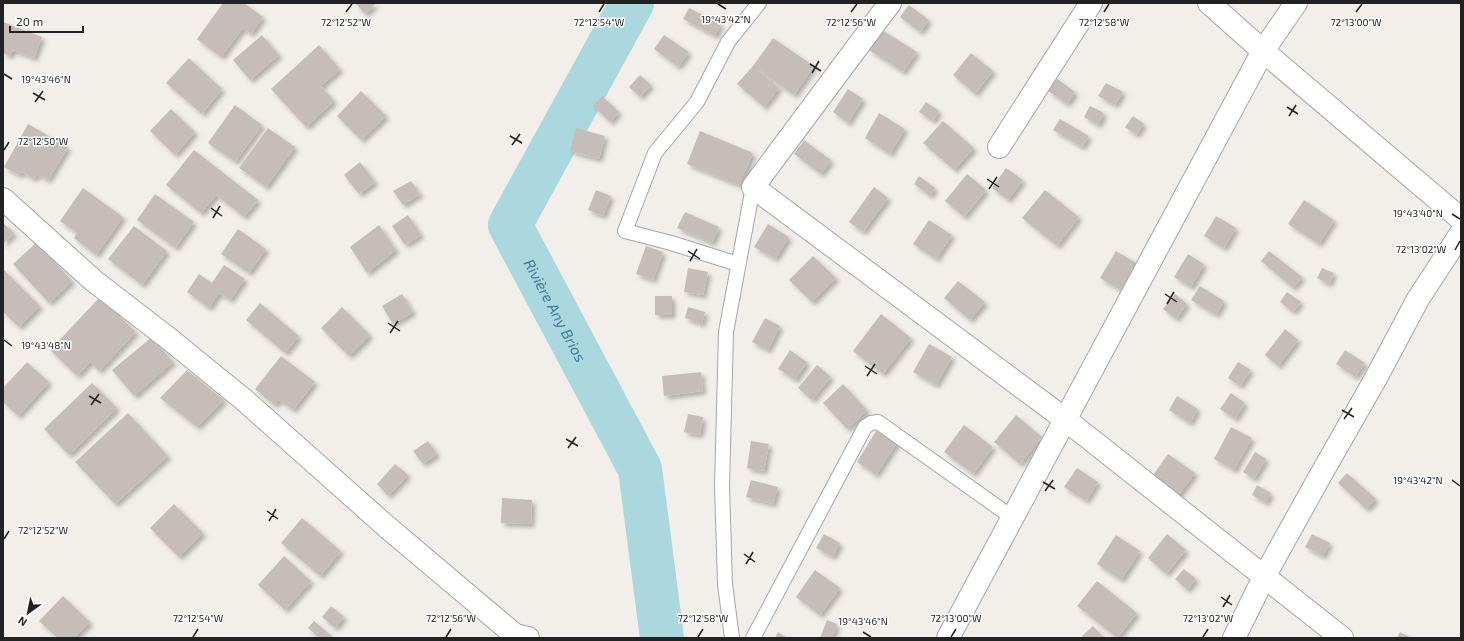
<svg xmlns="http://www.w3.org/2000/svg" width="1464" height="641" font-family="'Exo 2',sans-serif">
<style>
.lines{fill:none;stroke-linecap:round;stroke-linejoin:round}
.river{stroke:#aad8de;stroke-width:44}
.building{fill:#c7bdb8;filter:url(#shadow)}
.lane-casing{stroke:#a6a6a6;stroke-width:16}
.street-casing{stroke:#a6a6a6;stroke-width:24}
.lane{stroke:#fff;stroke-width:14}
.street{stroke:#fff;stroke-width:22}
.ticks{fill:none;stroke:#222;stroke-width:1.5}
.labels{text-anchor:middle;dominant-baseline:central;stroke-width:3;stroke-linejoin:round;paint-order:stroke}
.water-label{font-size:15px;font-style:italic;fill:#45789a;stroke:#fff}
.ticks-label{font-size:10px;text-anchor:middle;fill:#222;stroke:#fff;stroke-width:3;stroke-linejoin:round;paint-order:stroke}
</style>
<defs>
<filter id="shadow"><feDropShadow dx="3.5" dy="3.5" stdDeviation="2" flood-color="#0004"/></filter>
</defs>
<rect width="100%" height="100%" fill="#f2eee9"/>
<g class="lines">
<path class="river" id="s1" d="M632 3 510 225 640 469 662 638"/>
</g>
<path class="building" d="M223 3H244L263 17 251 34 243 28 221 57 197 39Z
M355 3H376L365 14Z
M909 5 929 20 920 32 900 17Z
M689 8 721 24 715 36 683 19Z
M3 22 42 37 34 58 13 50 10 56 3 53Z
M882 30 917 52 903 72 869 50Z
M262 35 279 55 250 80 233 60Z
M664 35 689 52 678 67 654 49Z
M773 38 814 66 794 95 755 67 779 88 764 107 737 84 753 66Z
M319 45 340 69 321 86 334 101 306 127 271 89Z
M971 53 993 71 975 94 953 75Z
M189 58 222 89 202 114 166 83Z
M640 75 651 85 640 97 629 87Z
M1056 78 1075 92 1067 104 1048 91Z
M1106 83 1123 92 1115 105 1098 96Z
M848 89 863 99 848 123 833 112Z
M361 91 386 116 361 140 337 116Z
M602 96 619 112 610 122 593 106Z
M926 102 939 111 933 121 919 112Z
M235 105 262 125 235 162 208 143Z
M1090 106 1104 113 1098 125 1084 117Z
M171 109 195 132 175 155 150 131Z
M879 113 905 129 890 154 865 138Z
M1133 116 1144 124 1136 135 1125 127Z
M1060 119 1089 136 1082 147 1053 130Z
M943 121 974 148 954 170 923 143Z
M28 124 68 147 48 180 37 174 34 179 22 172 19 175 4 167Z
M268 128 295 147 266 187 239 168Z
M576 128 605 136 599 159 570 151Z
M700 131 753 153 739 185 687 164Z
M804 140 831 160 821 174 794 154Z
M194 150 258 200 244 217 216 195 201 213 166 185Z
M360 162 375 182 359 194 344 175Z
M1006 168 1023 180 1008 200 992 188Z
M967 174 986 190 964 217 945 201Z
M919 176 935 188 930 196 914 184Z
M411 181 420 194 403 205 393 191Z
M874 187 888 198 863 232 849 222Z
M83 188 123 217 96 255 74 238 77 233 60 221Z
M596 190 611 196 603 216 588 210Z
M1045 190 1079 217 1057 246 1022 218Z
M155 194 194 222 175 248 137 220Z
M1304 200 1334 220 1319 244 1288 224Z
M685 212 719 227 712 243 677 228Z
M408 215 421 235 405 245 392 226Z
M1216 216 1236 228 1224 248 1204 236Z
M929 220 952 235 936 259 913 244Z
M3 223 14 233 3 244Z
M768 224 789 237 775 259 754 247Z
M379 225 396 250 367 273 350 247Z
M134 226 167 251 142 285 108 259Z
M238 229 266 249 249 273 221 254Z
M37 242 72 281 49 303 13 264Z
M646 246 663 252 653 280 636 274Z
M1116 251 1143 267 1127 294 1100 278Z
M1269 251 1302 277 1293 288 1261 261Z
M1188 254 1204 264 1191 287 1174 277Z
M813 256 836 278 812 302 789 280Z
M224 265 245 279 230 300 219 293 209 308 187 292 199 274 212 283Z
M688 268 708 272 703 295 684 292Z
M1322 268 1334 273 1329 284 1317 278Z
M3 269 40 306 19 327 3 312Z
M958 281 985 302 970 320 944 298Z
M1200 286 1224 301 1216 315 1191 300Z
M1287 292 1301 302 1293 312 1280 302Z
M402 294 413 312 393 324 382 306Z
M1175 294 1187 304 1176 319 1163 309Z
M655 296H672V315H655Z
M100 297 136 332 99 371 90 362 77 376 50 350Z
M260 303 299 336 285 353 246 320Z
M342 307 370 335 349 356 321 328Z
M688 307 705 312 702 324 685 318Z
M881 314 911 338 883 374 853 351Z
M765 318 780 326 768 350 752 342Z
M1285 329 1298 340 1278 366 1265 355Z
M152 337 173 362 134 396 112 370Z
M929 344 952 357 936 385 913 372Z
M790 350 807 362 795 380 778 369Z
M1345 350 1365 363 1355 377 1336 364Z
M281 356 315 382 293 410 279 400 274 405 255 389Z
M27 362 49 382 18 416 3 402V388Z
M1238 362 1251 370 1240 386 1228 378Z
M817 365 831 377 812 400 798 388Z
M187 370 224 400 197 427 160 398Z
M701 372 703 391 664 396 662 376Z
M92 383 117 408 69 455 44 429Z
M843 384 867 410 847 429 823 403Z
M1231 393 1245 403 1235 419 1220 409Z
M1177 396 1198 409 1190 423 1169 410Z
M128 413 168 456 115 504 75 462Z
M688 414 703 417 700 435 684 432Z
M1016 415 1042 437 1020 464 994 442Z
M964 425 993 447 973 474 944 452Z
M1231 427 1252 438 1234 470 1214 459Z
M878 428 898 441 876 475 857 462Z
M428 441 437 454 423 464 413 451Z
M751 441 769 444 764 471 747 468Z
M1255 452 1266 459 1254 479 1243 472Z
M1168 454 1195 473 1177 497 1151 478Z
M395 464 408 475 388 496 377 484Z
M1077 468 1098 482 1086 501 1064 487Z
M1347 473 1376 499 1366 509 1338 483Z
M751 480 778 487 773 504 746 497Z
M1257 485 1271 493 1266 503 1252 495Z
M502 498 532 500 531 524 501 523Z
M174 504 203 533 179 557 150 528Z
M302 518 341 551 320 576 281 543Z
M824 534 840 543 833 557 816 548Z
M1167 534 1186 550 1166 574 1148 558Z
M1312 534 1330 543 1323 556 1305 547Z
M1116 535 1140 551 1121 580 1097 564Z
M284 556 311 581 285 610 258 585Z
M1184 569 1196 579 1187 590 1175 579Z
M815 570 840 588 820 615 796 597Z
M1097 581 1137 613 1117 638 1077 606Z
M63 596 90 622 74 638H58L39 621Z
M331 606 344 617 335 628 322 617Z
M827 620 837 624 832 638H820Z
M314 621 334 638H319L308 628Z
M1093 626 1104 638H1083L1082 636Z
M778 632 787 638H775Z
M1400 632 1411 638H1397Z"/>
<g class="lines">
<g class="lane-casing">
<path id="lane" d="M738 264 671 243 625 231 655 153 697 102 728 42 759 3
M732 638 725 584 722 486 726 332 753 187
M753 638 865 427 871 423 878 422 1013 518"/>
</g>
<g class="street-casing">
<path id="street" d="M890 3 753 187 1066 420 1342 638
M1209 3 1263 51 1461 219
M999 147 1091 3
M3 199 94 281 168 338 243 399 387 527 515 635 528 638
M948 638 1263 51 1296 3
M1234 638 1264 577 1319 478 1376 378 1418 299 1461 233"/>
</g>
<use href="#lane" class="lane"/>
<use href="#street" class="street"/>
</g>
<path class="ticks" d="M718 4 726 9M346 12 352 4M599 12 604 4M851 12 857 4M1104 12 1109 4M1356 12 1362 4M810 64 821 71M812 73 819 61M4 74 12 79M33 93 45 100M35 102 43 91M1287 107 1298 114M1289 116 1296 105M510 136 522 143M512 145 520 134M4 150 9 142M987 179 999 187M989 189 997 177M211 208 222 216M1452 214 1460 219M213 218 220 206M1455 250 1460 241M688 251 700 259M690 261 697 249M1165 294 1177 302M1167 304 1174 292M388 323 400 331M390 333 398 321M4 340 12 346M865 366 877 374M867 376 875 364M89 396 101 403M91 405 99 394M1342 410 1354 417M1344 419 1352 408M566 439 578 446M568 448 576 437M1452 480 1460 486M1043 482 1055 489M1045 491 1053 480M267 511 278 519M269 521 276 509M4 539 9 531M744 554 755 562M746 564 753 552M1221 597 1232 605M1223 607 1230 595M863 632 871 637M193 637 198 629M446 637 451 629M698 637 703 629M951 637 956 629M1203 637 1208 629"/>
<g class="labels">
<g class="water-label">
<text stroke="none"><textPath href="#s1" startOffset="350">Rivière Any Brios</textPath></text>
</g>
</g>
<g class="ticks-label">
<text x="726" y="23">19°43'42"N</text>
<text x="346" y="26">72°12'52"W</text>
<text x="599" y="26">72°12'54"W</text>
<text x="851" y="26">72°12'56"W</text>
<text x="1104" y="26">72°12'58"W</text>
<text x="1356" y="26">72°13'00"W</text>
<text x="46" y="83">19°43'46"N</text>
<text x="43" y="145">72°12'50"W</text>
<text x="1418" y="217">19°43'40"N</text>
<text x="1421" y="253">72°13'02"W</text>
<text x="46" y="349">19°43'48"N</text>
<text x="1418" y="484">19°43'42"N</text>
<text x="43" y="534">72°12'52"W</text>
<text x="198" y="622">72°12'54"W</text>
<text x="451" y="622">72°12'56"W</text>
<text x="703" y="622">72°12'58"W</text>
<text x="956" y="622">72°13'00"W</text>
<text x="1208" y="622">72°13'02"W</text>
<text x="863" y="625">19°43'46"N</text>
</g>
<rect width="1464" height="641" fill="none" stroke="#222222" stroke-width="8"/>
<g transform="translate(28 613) rotate(213)" stroke="#ffffff" stroke-width="3" paint-order="stroke">
<path d="M0-3L7 15L0 10L-7 15Z" fill="#222222"/>
<text y="-6" font-size="11" font-weight="bold" text-anchor="middle" fill="#222222">N</text>
</g>
<path d="M10 26v6h73v-6" fill="none" stroke="#222222" stroke-width="2"/>
<text x="16" y="26" font-size="12" fill="#222222" stroke="#ffffff" stroke-width="3" paint-order="stroke">20 m</text>
</svg>
